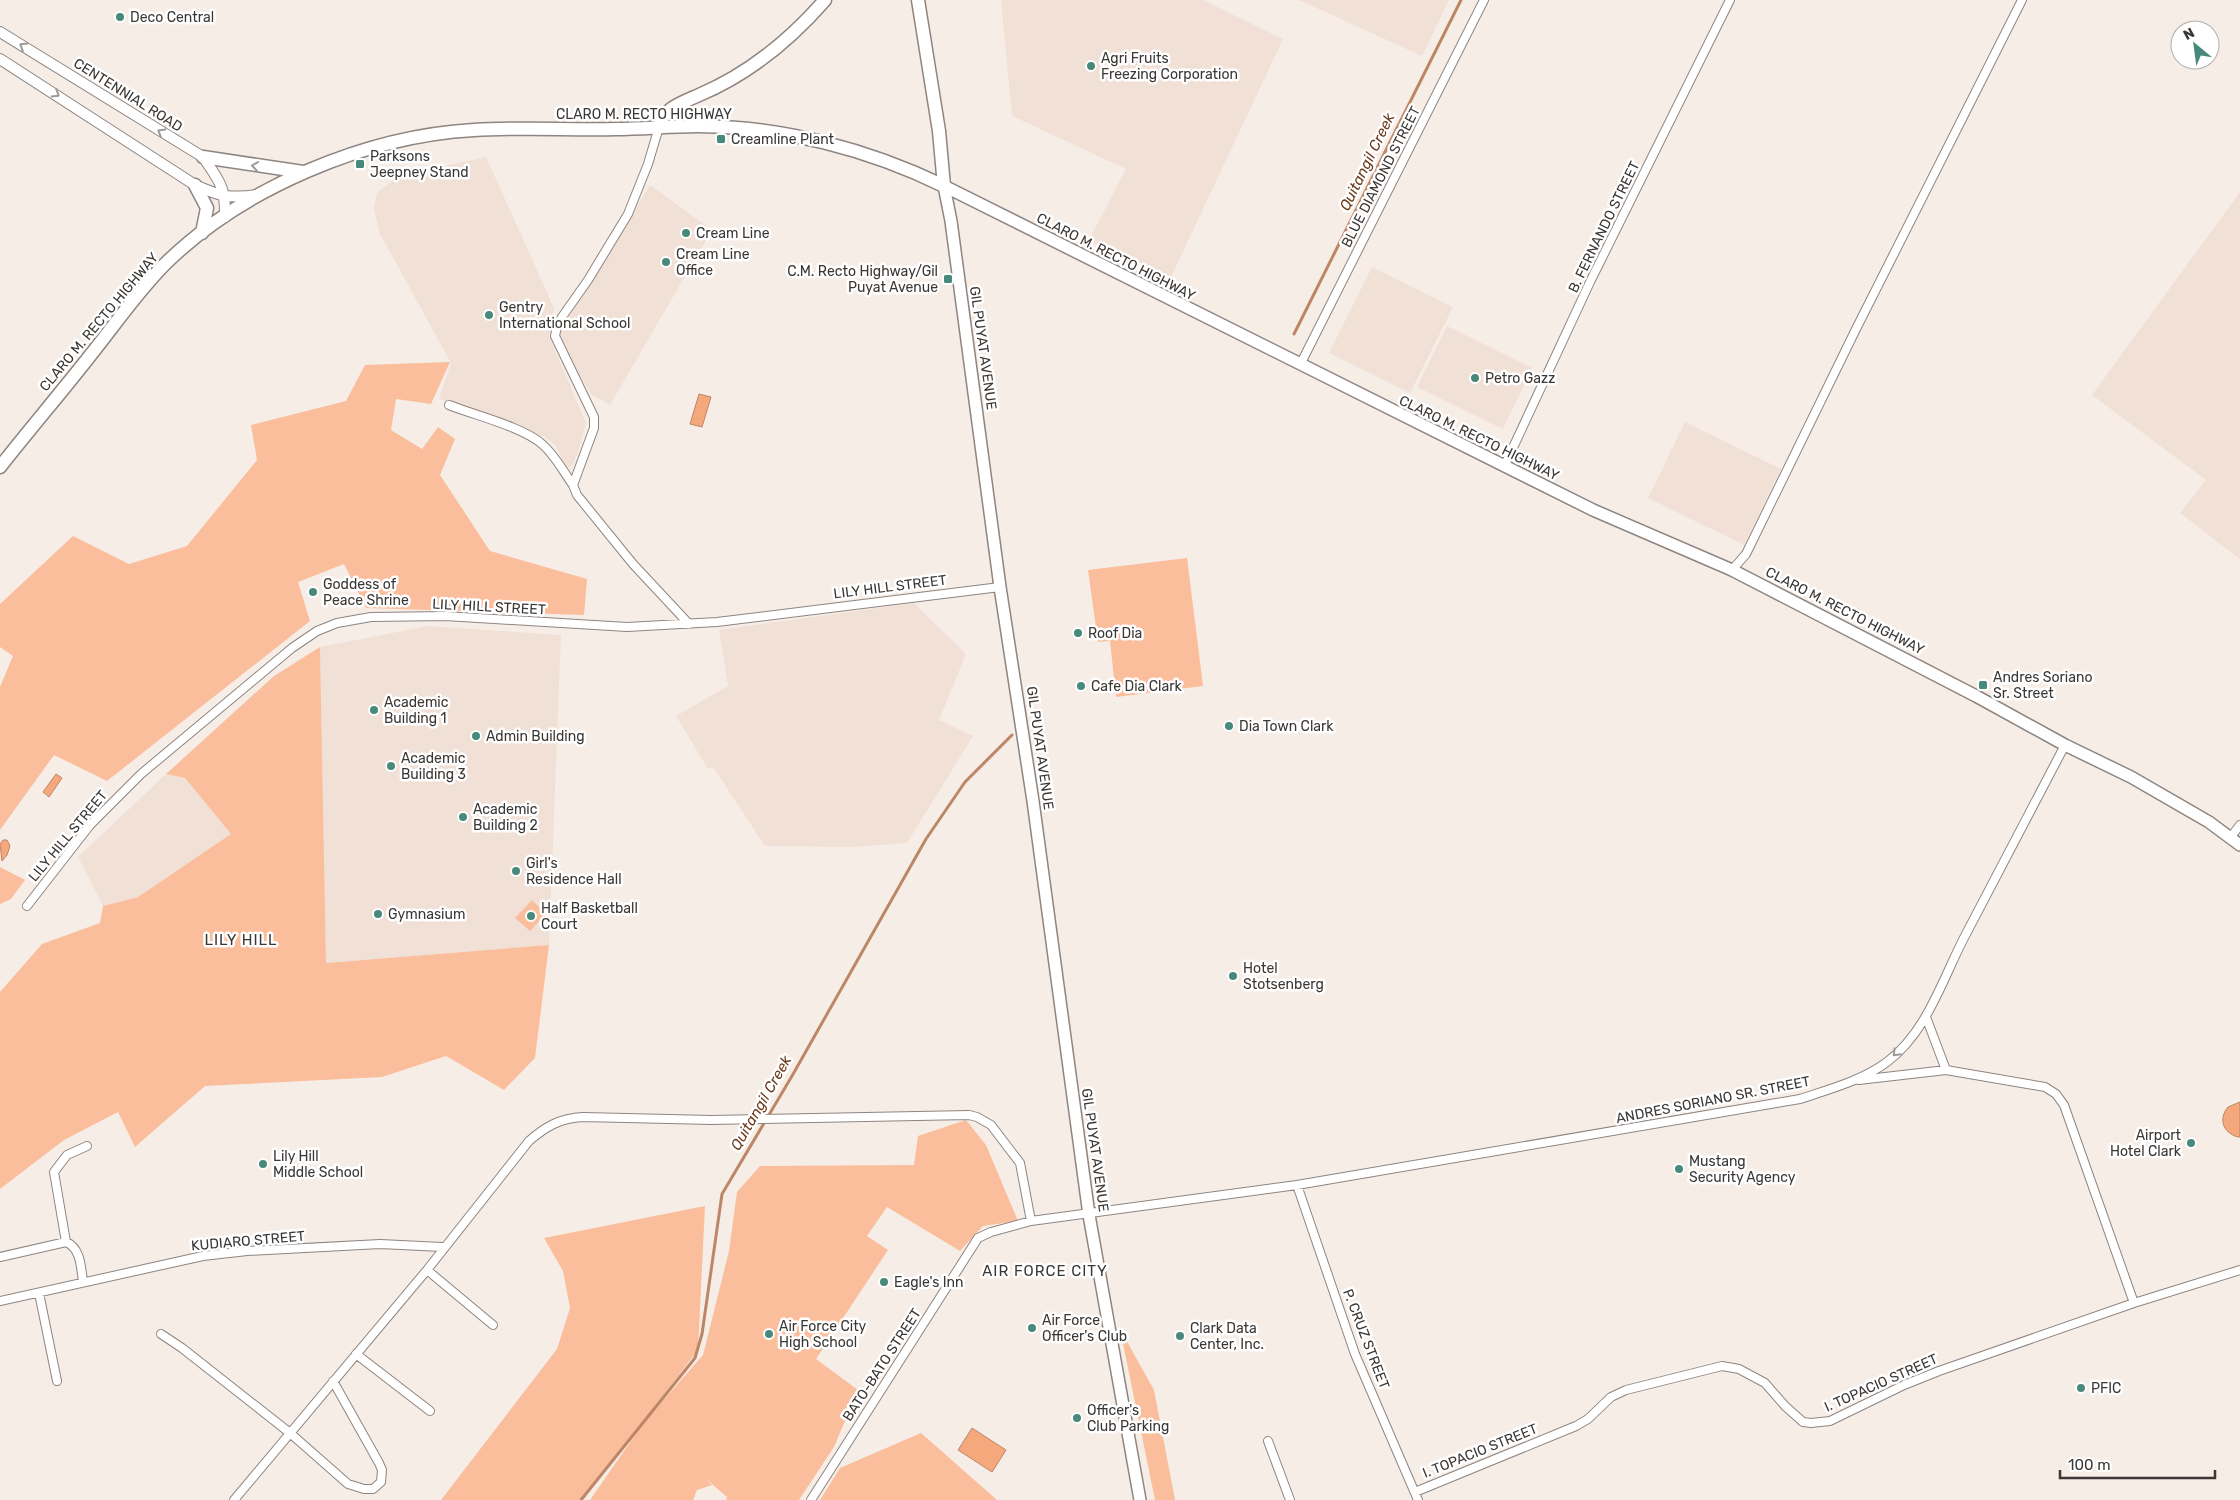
<svg xmlns="http://www.w3.org/2000/svg" width="2240" height="1500" font-family="Rubik,sans-serif">
<style>
.built{fill:#f1e0d6}
.green{fill:#fabe9c}
.water{fill:#f4a87c;stroke:#bc8667}
.lines{fill:none;stroke-linecap:round;stroke-linejoin:round}
.stream{stroke:#bc8667;stroke-width:3}
.minor-casing{stroke:#8e8580;stroke-width:10}
.tertiary-casing{stroke:#8e8580;stroke-width:12}
.secondary-casing{stroke:#8e8580;stroke-width:14}
.primary-casing{stroke:#8e8580;stroke-width:15}
.minor{stroke:#fff;stroke-width:8}
.tertiary{stroke:#fff;stroke-width:10}
.secondary{stroke:#fff;stroke-width:11}
.primary{stroke:#fff;stroke-width:12}
.oneway{stroke:#9c9b9a}
.poi-dot{fill:#478a7c;stroke:#fff;stroke-width:2}
.labels{text-anchor:middle;dominant-baseline:central;stroke-width:5;stroke-linejoin:round;paint-order:stroke}
.poi-label{font-size:14px;fill:#3a3735;stroke:#fff;text-anchor:start}
.street-label{font-size:14px;fill:#3a3735;stroke:#fff}
.water-label{font-size:15px;font-style:italic;fill:#6c3b1b;stroke:#fff}
.neighbourhood-label{font-size:15px;letter-spacing:1px;fill:#3a3735;stroke:#fff}
</style>
<rect width="100%" height="100%" fill="#f7ede7"/>
<path class="built" d="M1001 0H1203L1283 39 1171 277 1089 240 1126 169 1012 116Z
M1299 0H1449L1422 56Z
M486 157 554 308 549 336 586 423 578 452 572 466 566 468 556 446 545 437 439 399 451 363 379 232 374 207 377 193 391 182 407 174Z
M650 185 712 230 610 405 591 394 567 354 560 332Z
M2240 192V559L2180 513 2206 480 2092 395Z
M1372 267 1453 307 1410 393 1329 353Z
M1447 326 1532 368 1503 429 1417 387Z
M1685 422 1781 469 1744 545 1648 498Z
M914 603 966 654 939 720 973 736 907 843 853 847 765 846 713 767 708 769 676 716 728 686 719 630Z
M428 626 561 635 549 945 326 963 320 647Z
M166 774 185 778 231 834 138 897 103 906 78 857Z"/>
<path class="green" d="M450 362 431 404 396 399 391 430 422 449 438 427 455 439 440 475 490 551 587 579 584 615 366 608 344 564 298 582 310 621 107 781 54 755 0 830V687L13 656 0 647V604L73 536 129 564 187 546 257 460 251 425 346 401 365 365Z
M1187 558 1203 686 1116 697 1110 641 1098 642 1088 570Z
M320 647 326 963 549 945 535 1058 504 1090 446 1056 382 1077 205 1086 135 1147 118 1112 64 1140 0 1189V992L42 944 100 923 103 906 138 897 231 834 185 778 166 774 274 676Z
M0 867 25 880 11 899 0 904Z
M532 900 546 914 530 931 515 918Z
M966 1120 986 1145 1018 1221 983 1226 960 1251 887 1207 867 1236 888 1250 816 1359 858 1390 834 1447 799 1500H726L727 1497 704 1477 712 1485 697 1490 693 1500H590L644 1422 703 1355 729 1251 737 1192 760 1166 914 1165 918 1136Z
M705 1206 698 1350 583 1500H441L557 1349 570 1308 563 1271 544 1238Z
M1120 1329 1154 1390 1175 1500H1155Z
M921 1433 997 1500H820L840 1468Z"/>
<path class="water" d="M699 394 711 397 702 427 690 424Z
M56 774 62 778 49 797 43 792Z
M3 840H7L10 846 7 855 2 861 0 844Z
M2240 1102V1137H2238C2223 1133 2218 1119 2228 1107Z
M972 1428 1006 1450 992 1472 958 1450Z"/>
<g class="lines">
<path class="stream" d="M1294 334 1461 0
M581 1500 695 1358 702 1334 722 1194 792 1076 926 839 965 782 1012 735"/>
<g class="minor-casing">
<path id="minor" d="M659 127 648 164 628 214 588 280 562 317 557 326 555 336 594 417V428L573 485 577 495 633 564 689 624
M1300 365 1484 0
M449 405C474 415 523 427 542 444 555 455 563 471 573 485
M1504 467 1590 282 1730 0
M1732 570 1746 554 1856 329 2022 0
M2230 838 2240 825
M27 906 90 825 141 774 292 648 317 631 337 623 371 617 445 616 627 627 717 622 1000 587
M1926 1017 1946 1070
M1859 1080 1946 1070 2045 1087 2056 1094 2064 1105 2134 1303
M1297 1185 1355 1354 1418 1500
M66 1242 54 1172 67 1155 87 1146
M0 1257 66 1242C81 1248 81 1268 83 1282
M427 1270 493 1325
M39 1293 57 1381
M0 1301 203 1256 247 1251 380 1244 442 1247
M161 1334 182 1348 290 1433 348 1484 364 1489H373L381 1482 382 1470 379 1463 333 1381
M356 1354 430 1411
M1268 1441 1290 1500
M1415 1492 1576 1426 1588 1419 1611 1397 1626 1390 1722 1366 1739 1369 1765 1383 1785 1406 1803 1422 1811 1423 1830 1421 1904 1385 1939 1371 2134 1303 2240 1270
M234 1500 427 1270 529 1141C545 1127 560 1118 583 1117L711 1120 969 1115 977 1117 991 1125 1020 1163 1031 1221
M811 1500 978 1238 991 1232 1031 1221 1297 1185 1800 1099C1830 1089 1861 1081 1887 1062 1928 1031 1943 977 1966 934 1999 871 2032 808 2065 745"/>
</g>
<g class="tertiary-casing">
<path id="tertiary" d="M0 32 203 157C219 180 226 188 225 217
M0 59 195 185C219 196 230 199 257 195"/>
</g>
<g class="secondary-casing">
<path id="secondary" d="M944 186 1593 510 1732 570 1765 587 1976 696 2065 745 2131 777 2209 822 2240 845
M944 186 951 221 1000 587 1033 801 1089 1215 1140 1500"/>
</g>
<g class="primary-casing">
<path id="primary" d="M918 0 939 131 944 186
M659 127C662 109 683 102 699 95 749 74 790 40 825 0
M203 157 303 172
M195 185 207 208 202 233
M0 467C29 430 60 394 89 357 114 326 137 292 165 264 242 188 366 136 474 130 521 127 569 130 616 129 643 129 670 126 698 126 783 127 868 149 944 186"/>
</g>
<use href="#minor" class="minor"/>
<use href="#tertiary" class="tertiary"/>
<use href="#secondary" class="secondary"/>
<use href="#primary" class="primary"/>
</g>
<defs><path id="oneway-chevron" d="M-2-3.5L2.5 0L-2 3.5" fill="none" stroke-width="1.6" stroke-linecap="round" stroke-linejoin="round" transform="scale(1.25)"/></defs>
<g class="oneway">
<use href="#oneway-chevron" transform="translate(23 46) rotate(-148)"/>
<use href="#oneway-chevron" transform="translate(56 94) rotate(32)"/>
<use href="#oneway-chevron" transform="translate(161 132) rotate(-149)"/>
<use href="#oneway-chevron" transform="translate(255 166) rotate(-172)"/>
<use href="#oneway-chevron" transform="translate(1896 1053) rotate(135)"/>
</g>
<g class="poi-dot">
<circle cx="120" cy="17" r="5"/>
<circle cx="1091" cy="66" r="5"/>
<rect x="716" y="134" width="10" height="10" rx="2.5"/>
<rect x="355" y="159" width="10" height="10" rx="2.5"/>
<circle cx="686" cy="233" r="5"/>
<circle cx="666" cy="262" r="5"/>
<rect x="943" y="274" width="10" height="10" rx="2.5"/>
<circle cx="489" cy="315" r="5"/>
<circle cx="1475" cy="378" r="5"/>
<circle cx="313" cy="592" r="5"/>
<circle cx="1078" cy="633" r="5"/>
<rect x="1978" y="680" width="10" height="10" rx="2.5"/>
<circle cx="1081" cy="686" r="5"/>
<circle cx="374" cy="710" r="5"/>
<circle cx="1229" cy="726" r="5"/>
<circle cx="476" cy="736" r="5"/>
<circle cx="391" cy="766" r="5"/>
<circle cx="463" cy="817" r="5"/>
<circle cx="516" cy="871" r="5"/>
<circle cx="378" cy="914" r="5"/>
<circle cx="531" cy="916" r="5"/>
<circle cx="1233" cy="976" r="5"/>
<circle cx="2191" cy="1143" r="5"/>
<circle cx="263" cy="1164" r="5"/>
<circle cx="1679" cy="1169" r="5"/>
<circle cx="884" cy="1282" r="5"/>
<circle cx="1032" cy="1328" r="5"/>
<circle cx="769" cy="1334" r="5"/>
<circle cx="1180" cy="1336" r="5"/>
<circle cx="2081" cy="1388" r="5"/>
<circle cx="1077" cy="1418" r="5"/>
</g>
<g class="labels">
<g class="poi-label">
<text x="130" y="17">Deco Central</text>
<text x="1101" y="58">Agri Fruits<tspan x="1101" dy="16">Freezing Corporation</tspan></text>
<text x="731" y="139">Creamline Plant</text>
<text x="370" y="156">Parksons<tspan x="370" dy="16">Jeepney Stand</tspan></text>
<text x="696" y="233">Cream Line</text>
<text x="676" y="254">Cream Line<tspan x="676" dy="16">Office</tspan></text>
<text x="938" y="271" text-anchor="end">C.M. Recto Highway/Gil<tspan x="938" dy="16">Puyat Avenue</tspan></text>
<text x="499" y="307">Gentry<tspan x="499" dy="16">International School</tspan></text>
<text x="1485" y="378">Petro Gazz</text>
<text x="323" y="584">Goddess of<tspan x="323" dy="16">Peace Shrine</tspan></text>
<text x="1088" y="633">Roof Dia</text>
<text x="1993" y="677">Andres Soriano<tspan x="1993" dy="16">Sr. Street</tspan></text>
<text x="1091" y="686">Cafe Dia Clark</text>
<text x="384" y="702">Academic<tspan x="384" dy="16">Building 1</tspan></text>
<text x="1239" y="726">Dia Town Clark</text>
<text x="486" y="736">Admin Building</text>
<text x="401" y="758">Academic<tspan x="401" dy="16">Building 3</tspan></text>
<text x="473" y="809">Academic<tspan x="473" dy="16">Building 2</tspan></text>
<text x="526" y="863">Girl's<tspan x="526" dy="16">Residence Hall</tspan></text>
<text x="541" y="908">Half Basketball<tspan x="541" dy="16">Court</tspan></text>
<text x="388" y="914">Gymnasium</text>
<text x="1243" y="968">Hotel<tspan x="1243" dy="16">Stotsenberg</tspan></text>
<text x="2181" y="1135" text-anchor="end">Airport<tspan x="2181" dy="16">Hotel Clark</tspan></text>
<text x="273" y="1156">Lily Hill<tspan x="273" dy="16">Middle School</tspan></text>
<text x="1689" y="1161">Mustang<tspan x="1689" dy="16">Security Agency</tspan></text>
<text x="894" y="1282">Eagle's Inn</text>
<text x="1042" y="1320">Air Force<tspan x="1042" dy="16">Officer's Club</tspan></text>
<text x="779" y="1326">Air Force City<tspan x="779" dy="16">High School</tspan></text>
<text x="1190" y="1328">Clark Data<tspan x="1190" dy="16">Center, Inc.</tspan></text>
<text x="2091" y="1388">PFIC</text>
<text x="1087" y="1410">Officer's<tspan x="1087" dy="16">Club Parking</tspan></text>
</g>
<g class="street-label">
<text transform="translate(128 95) rotate(32)">CENTENNIAL ROAD</text>
<text x="644" y="114">CLARO M. RECTO HIGHWAY</text>
<text transform="translate(1381 177) rotate(-63)">BLUE DIAMOND STREET</text>
<text transform="translate(1604 227) rotate(-64)">B. FERNANDO STREET</text>
<text transform="translate(1116 257) rotate(27)">CLARO M. RECTO HIGHWAY</text>
<text transform="translate(99 322) rotate(-50)">CLARO M. RECTO HIGHWAY</text>
<text transform="translate(983 348) rotate(82)">GIL PUYAT AVENUE</text>
<text transform="translate(1479 438) rotate(26)">CLARO M. RECTO HIGHWAY</text>
<text transform="translate(890 587) rotate(-7)">LILY HILL STREET</text>
<text transform="translate(489 607) rotate(3)">LILY HILL STREET</text>
<text transform="translate(1845 611) rotate(27)">CLARO M. RECTO HIGHWAY</text>
<text transform="translate(1040 748) rotate(82)">GIL PUYAT AVENUE</text>
<text transform="translate(68 836) rotate(-50)">LILY HILL STREET</text>
<text transform="translate(1713 1100) rotate(-11)">ANDRES SORIANO SR. STREET</text>
<text transform="translate(1095 1150) rotate(82)">GIL PUYAT AVENUE</text>
<text transform="translate(248 1241) rotate(-5)">KUDIARO STREET</text>
<text transform="translate(1366 1339) rotate(69)">P. CRUZ STREET</text>
<text transform="translate(882 1365) rotate(-57)">BATO-BATO STREET</text>
<text transform="translate(1881 1383) rotate(-24)">I. TOPACIO STREET</text>
<text transform="translate(1480 1451) rotate(-22)">I. TOPACIO STREET</text>
</g>
<g class="water-label">
<text transform="translate(1367 162) rotate(-64)">Quitangil Creek</text>
<text transform="translate(761 1103) rotate(-60)">Quitangil Creek</text>
</g>
<g class="neighbourhood-label">
<text x="241" y="940">LILY HILL</text>
<text x="1045" y="1271">AIR FORCE CITY</text>
</g>
</g>
<g transform="translate(2195 45) rotate(331)"><circle r="24" fill="#ffffff" stroke="#b0afae"/>
<path d="M0-4L9 19L0 12L-9 19Z" fill="#478a7c"/>
<text y="-8" font-size="14" font-weight="bold" text-anchor="middle" fill="#3a3735">N</text>
</g>
<path d="M2060 1470v8h155v-8" fill="none" stroke="#3a3735" stroke-width="2.5"/>
<text x="2068" y="1470" font-size="15" fill="#3a3735" stroke="#ffffff" stroke-width="4" paint-order="stroke">100 m</text>
</svg>
